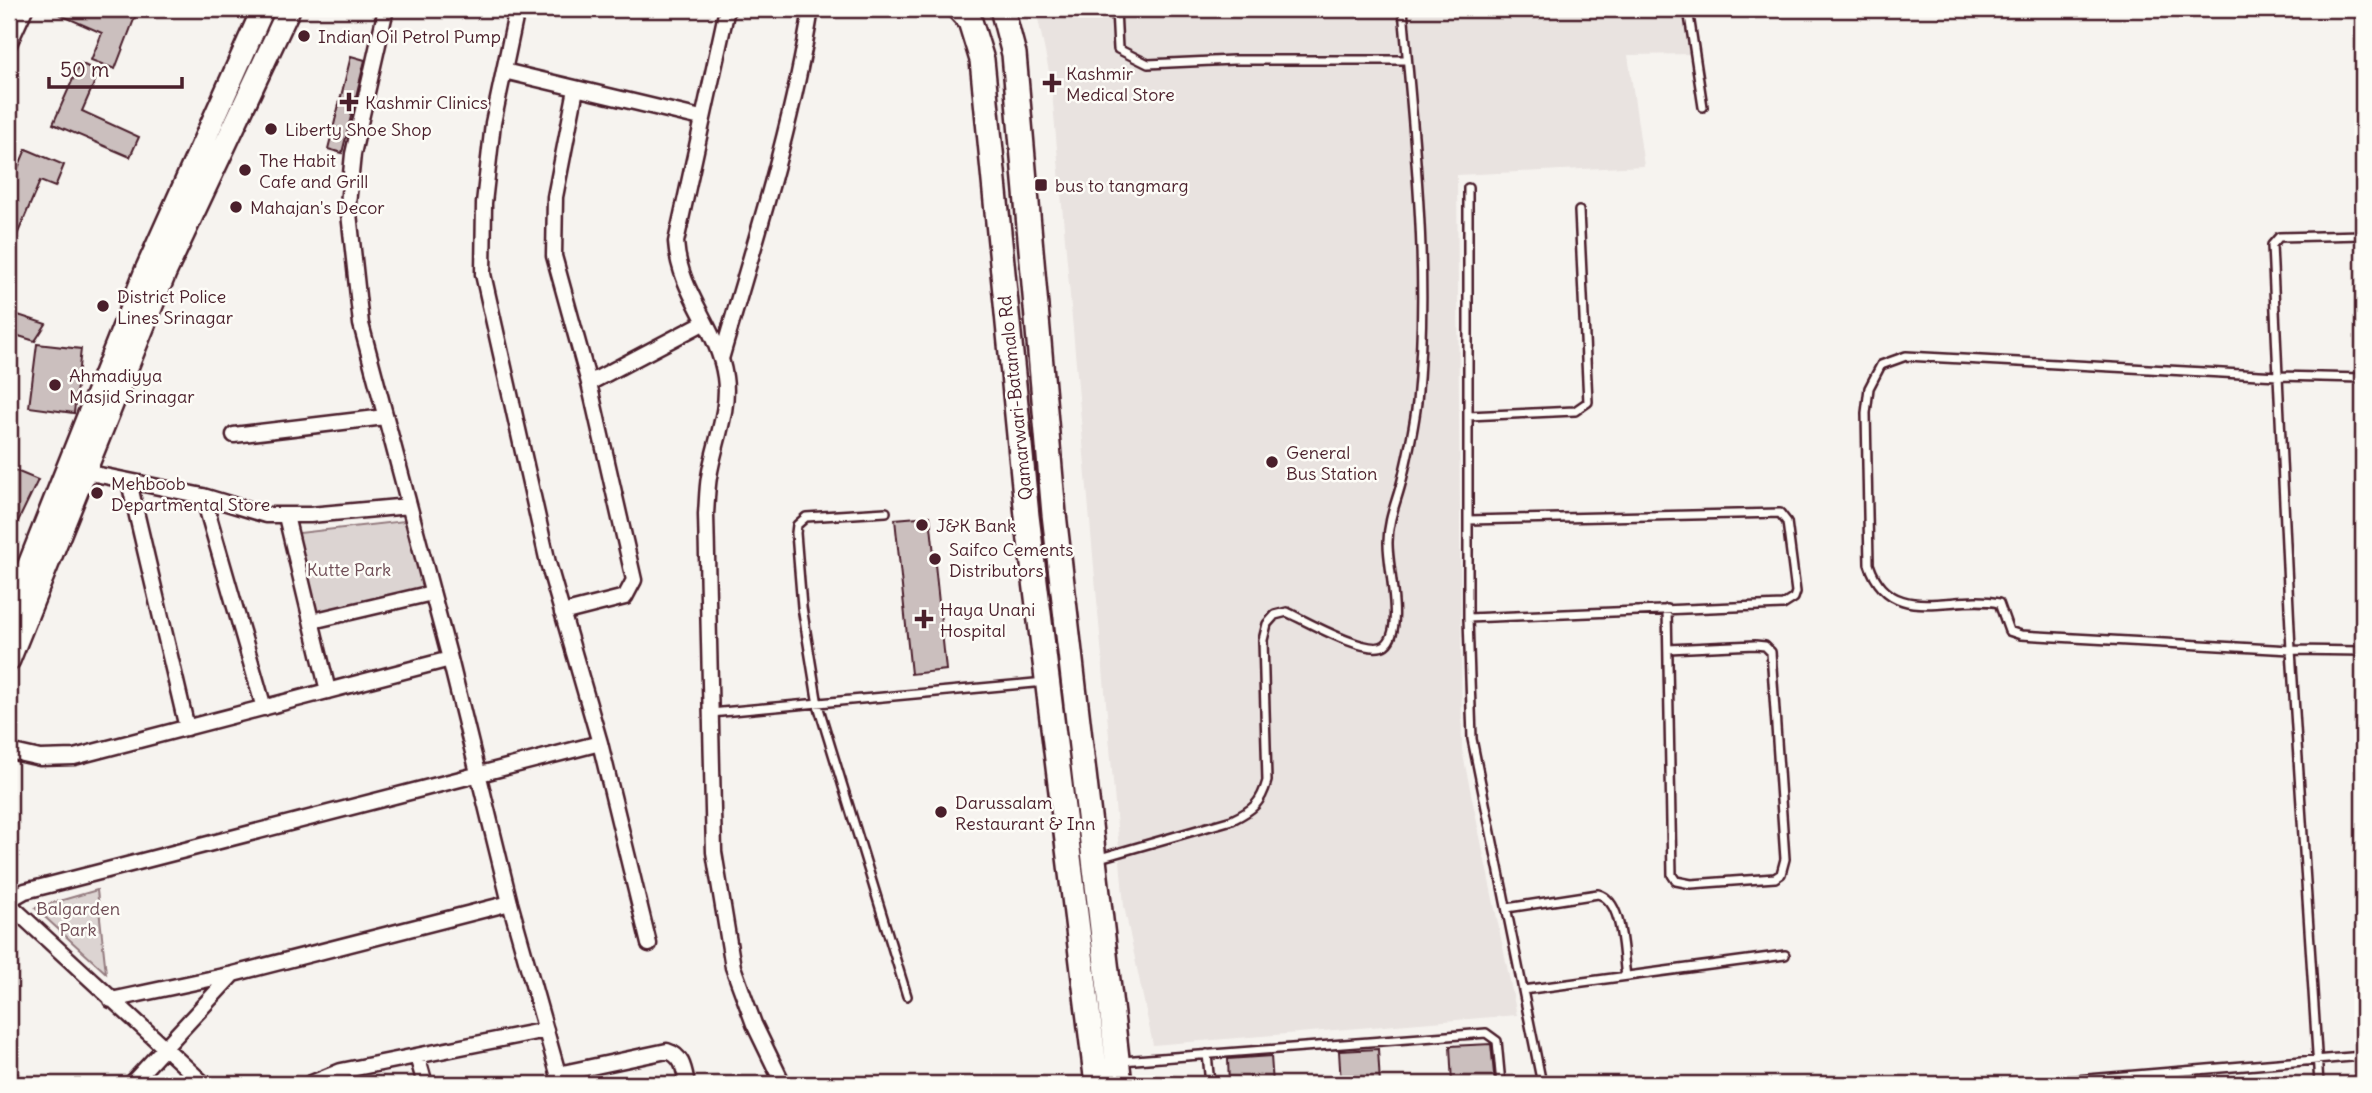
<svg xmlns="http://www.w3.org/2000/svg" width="2372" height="1093" font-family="Delius,sans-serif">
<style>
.built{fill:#e9e3e0}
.green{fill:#dcd4d2;stroke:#937a7e;stroke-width:2}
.building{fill:#cbbfbe;stroke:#4a1f2b;stroke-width:2}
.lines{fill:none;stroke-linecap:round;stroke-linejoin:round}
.service-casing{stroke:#4a1f2b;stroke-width:12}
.minor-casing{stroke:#4a1f2b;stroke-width:19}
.secondary-casing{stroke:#4a1f2b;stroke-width:26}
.primary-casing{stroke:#4a1f2b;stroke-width:28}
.service{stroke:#fdfcf7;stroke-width:7}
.minor{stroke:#fdfcf7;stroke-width:14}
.secondary{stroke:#fdfcf7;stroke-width:21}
.primary{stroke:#fdfcf7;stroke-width:23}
.poi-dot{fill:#4a1f2b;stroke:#fdfcf7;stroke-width:2.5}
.labels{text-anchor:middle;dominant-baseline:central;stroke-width:5;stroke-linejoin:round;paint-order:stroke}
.poi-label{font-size:18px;fill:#4a1f2b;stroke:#fdfcf7;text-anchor:start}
.street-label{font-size:18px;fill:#4a1f2b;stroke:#fdfcf7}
.park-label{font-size:18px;fill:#6e4c55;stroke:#fdfcf7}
</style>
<rect width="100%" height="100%" fill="#f6f3ef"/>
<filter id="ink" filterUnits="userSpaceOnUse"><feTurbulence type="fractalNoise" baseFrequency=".0143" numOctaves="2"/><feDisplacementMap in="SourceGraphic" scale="14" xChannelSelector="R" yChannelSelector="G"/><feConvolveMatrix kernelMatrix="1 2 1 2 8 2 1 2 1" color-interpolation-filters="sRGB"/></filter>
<g filter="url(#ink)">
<path class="built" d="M1036 9H1690L1697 54 1628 55 1644 166 1457 175 1462 750 1517 1015 1153 1045 1124 906 1051 81Z"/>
<path class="green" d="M413 520 432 593 312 621 290 534Z
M97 890 106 973 35 908Z"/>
<path class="building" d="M47 9H138L115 69 91 60 102 33Z
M351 56 365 60 342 153 328 149Z
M80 63 99 72 82 111 139 137 130 157 53 124Z
M26 149 64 165 55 187 40 181 9 254V189Z
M9 312 46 324 35 341 9 333Z
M37 344 81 349 74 413 29 407Z
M9 468 38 480 9 540Z
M930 516 946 670 911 674 895 519Z
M1491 1044 1495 1084H1452L1450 1046Z
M1378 1049 1380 1084H1341L1339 1051Z
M1271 1056 1273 1084H1229L1228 1059Z"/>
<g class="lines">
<g class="service-casing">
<path id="service" d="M1116 9 1118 49 1148 64 1233 60H1407
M1688 9 1703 107
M1468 188V618L1472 739 1542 1084
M2363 235 2279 237 2272 245 2278 376 1906 356 1881 365 1869 388 1866 413 1869 564C1890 628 1951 593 1999 603L2009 631 2021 635 2291 650 2363 651
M1468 416 1575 411 1588 402 1579 211
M886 512 806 517 797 525 796 533 802 607 818 705 907 996
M1667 609 1672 875 1676 881 1691 884 1775 878 1781 874 1785 859 1771 652 1765 646 1755 645 1668 649
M1468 618 1783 605 1794 598 1796 592 1787 522 1780 513 1468 520
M711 713 1045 682
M1096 859 1232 820C1253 810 1261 803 1267 781L1263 640 1267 624 1275 615 1287 612C1306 621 1369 657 1385 645 1405 630 1387 565 1388 542 1388 519 1397 501 1402 480 1408 455 1414 427 1417 402 1430 271 1414 139 1403 9
M1507 908 1598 894C1624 901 1622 953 1626 976
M1523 990 1785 955
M1207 1054 1210 1084
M1122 1061 1486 1033 1497 1041 1501 1084
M2029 1084 2363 1056
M2319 1084 2291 650 2278 376 2363 378"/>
</g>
<g class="minor-casing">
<path id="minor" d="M386 9 353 154 348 204 361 324 450 659 510 903 561 1084
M517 9 493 123 484 203 483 274 548 563 600 743 649 944
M727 9 676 242C679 293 718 328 725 377 730 410 714 444 709 477 707 489 707 502 706 514L714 852 733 967 754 1024 783 1084
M9 44 25 9
M504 71 701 118
M721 359C755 242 792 128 811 9
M589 383 703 323
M234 435 385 417
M85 472 203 496 266 515H310L409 506
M129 482 187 728
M203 496 264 708
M286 516 328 691
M562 613 625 597 634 580 589 383 554 256 555 197 576 89
M312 621 432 593
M9 751 40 758 74 757 450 659
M9 900 25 891 53 884 600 743
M9 904 204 1084
M111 1000 233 974 510 903
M417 1056 425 1084
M558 1074 667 1051C683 1056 684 1069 687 1084
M9 1078 17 1084
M131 1084 233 974
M309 1084 341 1071 546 1030"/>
</g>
<g class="secondary-casing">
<path id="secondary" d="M9 615 147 268 263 9
M9 660 165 273 289 9"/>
</g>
<g class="primary-casing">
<path id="primary" d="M959 9 970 21 982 60 1027 516 1097 1084
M1002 9 1014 54 1054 514 1120 1084"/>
</g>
<use href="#service" class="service"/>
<use href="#minor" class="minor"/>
<use href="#secondary" class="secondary"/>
<use href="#primary" class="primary"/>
</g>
</g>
<g class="poi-dot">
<circle cx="304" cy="36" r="7"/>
<path d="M1048.5 72.5h7v7h7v7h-7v7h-7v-7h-7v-7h7z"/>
<path d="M345.5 91.5h7v7h7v7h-7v7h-7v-7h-7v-7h7z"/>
<circle cx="271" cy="129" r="7"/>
<circle cx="245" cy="170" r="7"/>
<rect x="1034" y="178" width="14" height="14" rx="3.5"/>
<circle cx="236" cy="207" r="7"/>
<circle cx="103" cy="306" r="7"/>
<circle cx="55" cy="385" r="7"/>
<circle cx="1272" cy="462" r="7"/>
<circle cx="97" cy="493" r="7"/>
<circle cx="922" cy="525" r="7"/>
<circle cx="935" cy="559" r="7"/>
<path d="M920.5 608.5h7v7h7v7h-7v7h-7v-7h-7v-7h7z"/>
<circle cx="941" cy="812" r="7"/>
</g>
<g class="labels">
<g class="poi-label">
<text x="318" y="36">Indian Oil Petrol Pump</text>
<text x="1066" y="73">Kashmir<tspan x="1066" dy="21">Medical Store</tspan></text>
<text x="365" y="102">Kashmir Clinics</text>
<text x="285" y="129">Liberty Shoe Shop</text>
<text x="259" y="160">The Habit<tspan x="259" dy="21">Cafe and Grill</tspan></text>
<text x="1055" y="185">bus to tangmarg</text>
<text x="250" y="207">Mahajan's Decor</text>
<text x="117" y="296">District Police<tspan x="117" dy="21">Lines Srinagar</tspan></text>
<text x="69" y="375">Ahmadiyya<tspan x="69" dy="21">Masjid Srinagar</tspan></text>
<text x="1286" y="452">General<tspan x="1286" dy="21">Bus Station</tspan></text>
<text x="111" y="483">Mehboob<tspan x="111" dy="21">Departmental Store</tspan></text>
<text x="936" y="525">J&amp;K Bank</text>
<text x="949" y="549">Saifco Cements<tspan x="949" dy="21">Distributors</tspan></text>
<text x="940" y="609">Haya Unani<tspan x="940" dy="21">Hospital</tspan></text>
<text x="955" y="802">Darussalam<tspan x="955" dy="21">Restaurant &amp; Inn</tspan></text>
</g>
<g class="street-label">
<text transform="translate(1015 398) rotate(-96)">Qamarwari-Batamalo Rd</text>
</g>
<g class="park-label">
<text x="349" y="569">Kutte Park</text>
<text x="78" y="908">Balgarden<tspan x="78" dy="21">Park</tspan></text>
</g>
</g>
<rect width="2372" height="1093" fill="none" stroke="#fdfcf7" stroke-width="35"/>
<rect x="18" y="18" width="2337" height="1058" fill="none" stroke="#4a1f2b" stroke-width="2.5" filter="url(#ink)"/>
<path d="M49 77v10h133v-10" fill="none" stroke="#4a1f2b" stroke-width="3.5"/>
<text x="60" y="77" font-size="21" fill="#4a1f2b" stroke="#fdfcf7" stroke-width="5" paint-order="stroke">50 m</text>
</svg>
